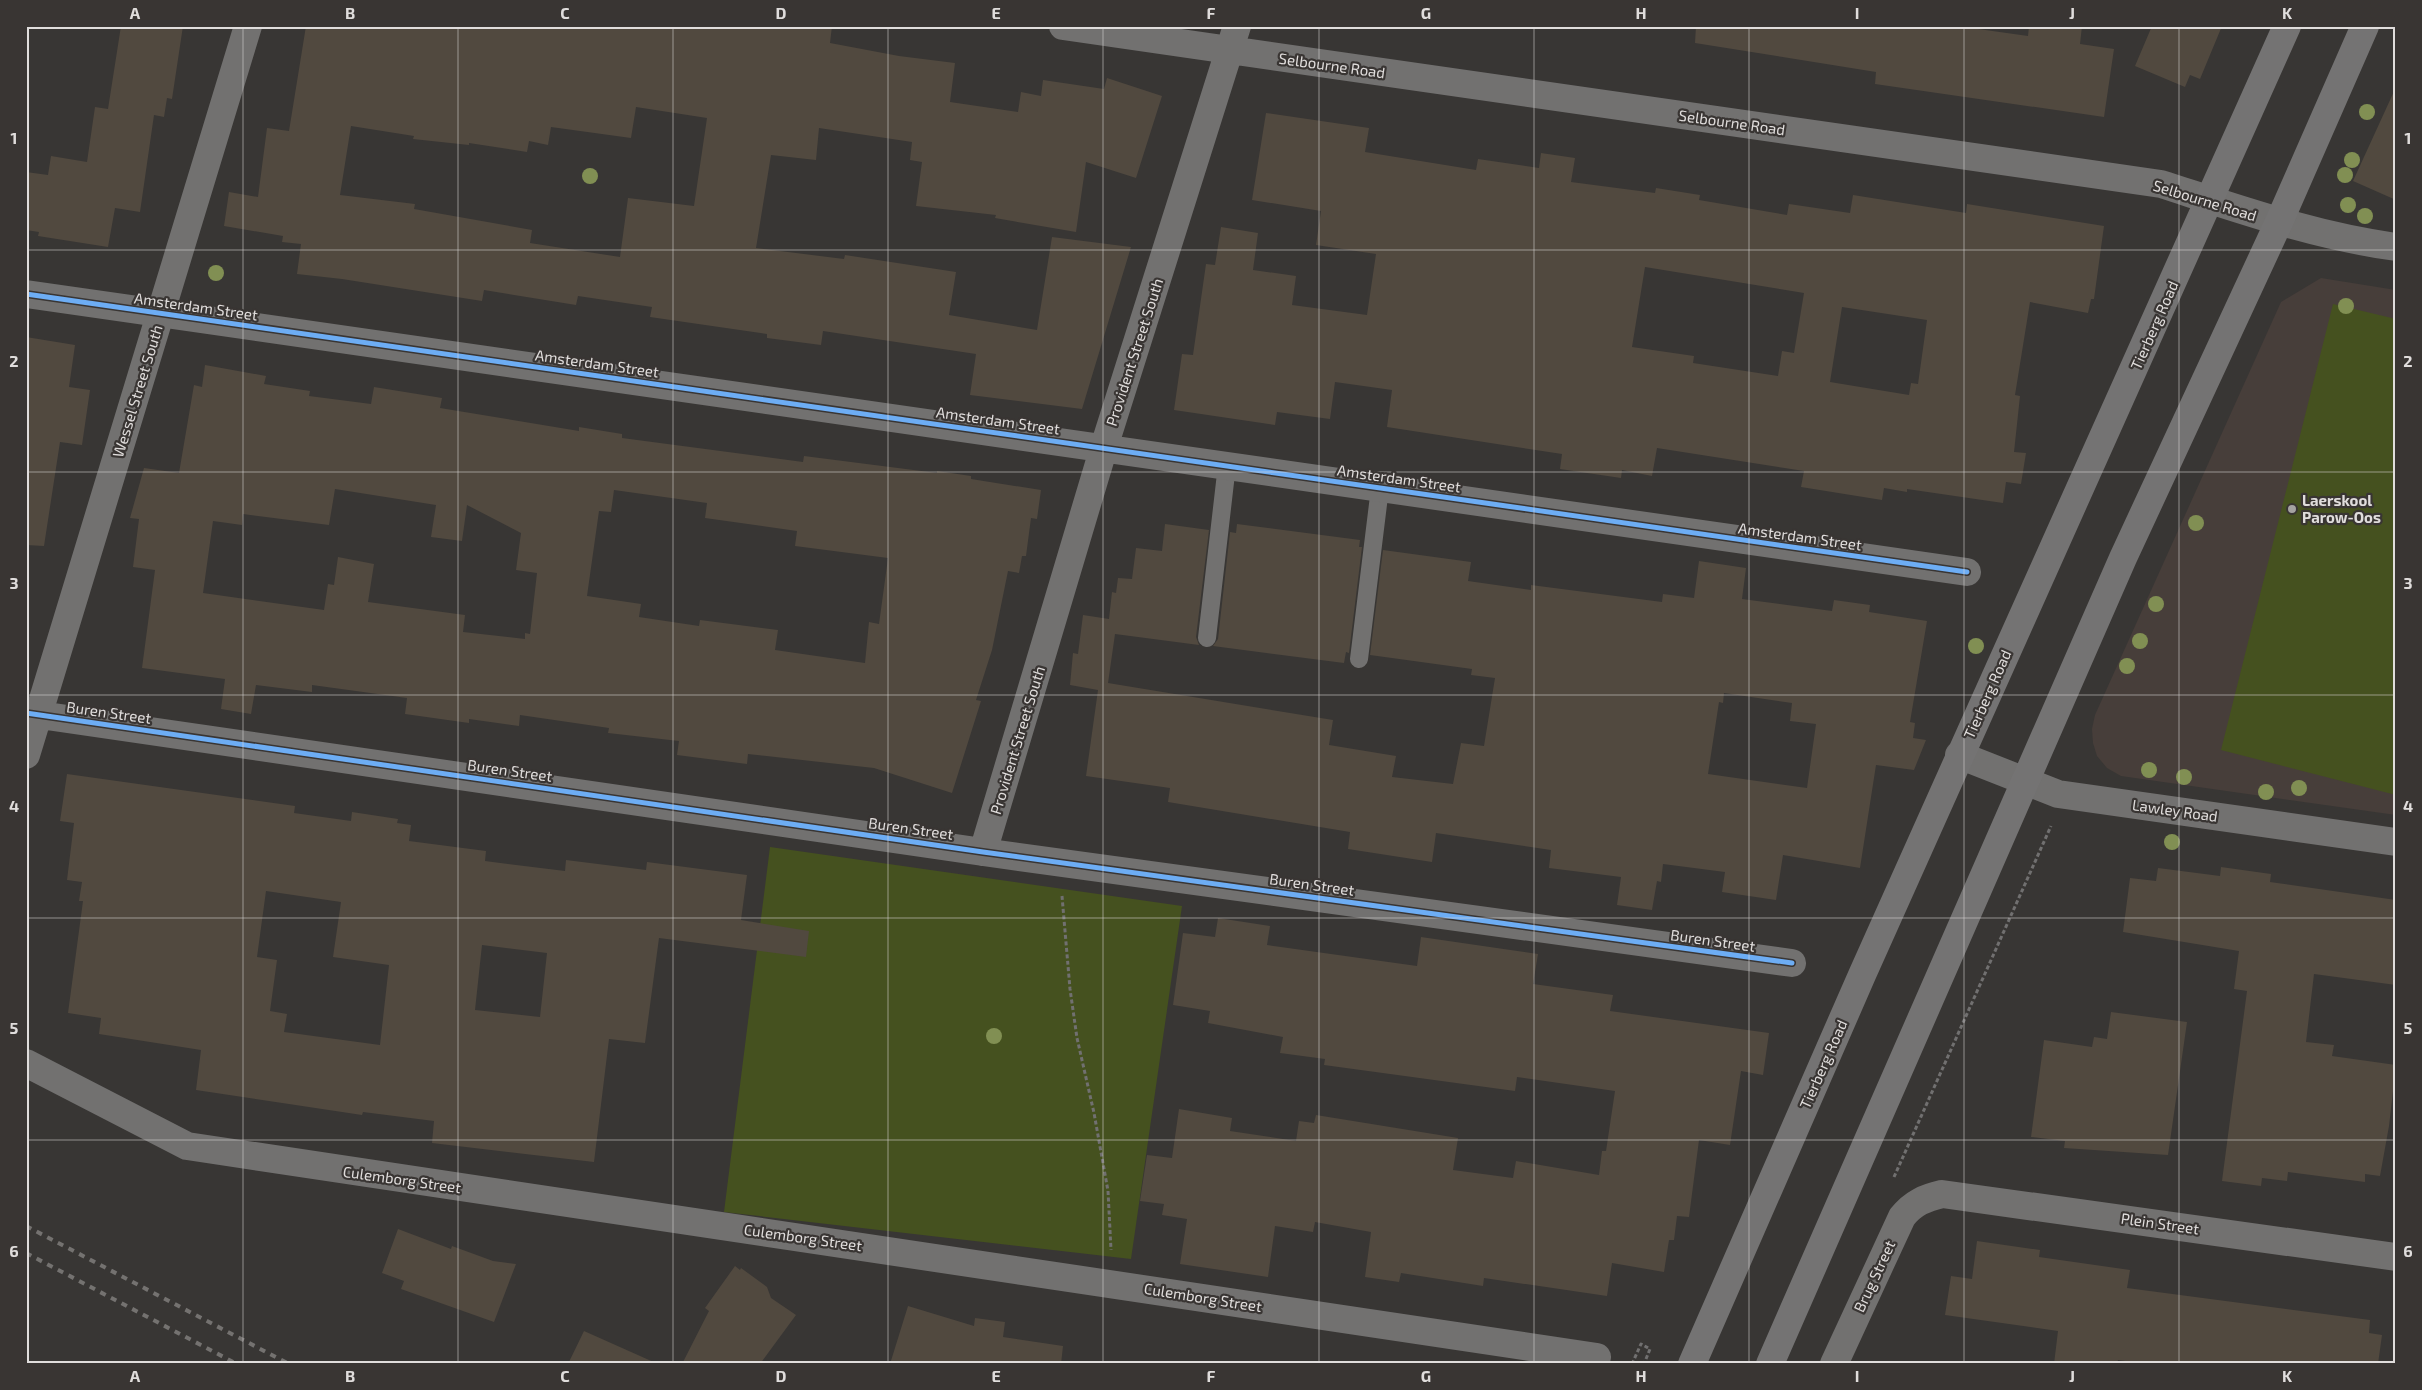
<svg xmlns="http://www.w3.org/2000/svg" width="2422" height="1390" font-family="'Exo 2',sans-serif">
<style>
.built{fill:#473e3a}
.green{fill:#45511f}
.building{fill:#51493f;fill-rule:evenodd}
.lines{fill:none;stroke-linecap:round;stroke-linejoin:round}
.path{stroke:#717070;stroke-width:3;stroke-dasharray:4 2.5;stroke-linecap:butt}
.service{stroke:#727170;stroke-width:18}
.minor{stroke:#727170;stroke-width:28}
.secondary{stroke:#747373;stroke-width:28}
.rail{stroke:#747270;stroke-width:4;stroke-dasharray:6 6;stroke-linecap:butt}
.cycleway-casing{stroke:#393533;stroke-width:8}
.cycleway{stroke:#6dadf4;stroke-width:5}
.tree{fill:#818f53}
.grid{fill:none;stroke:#e0dddc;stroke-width:1;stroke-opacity:0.55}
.poi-dot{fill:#a5a3a1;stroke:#393533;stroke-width:2}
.labels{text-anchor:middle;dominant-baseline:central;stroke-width:4.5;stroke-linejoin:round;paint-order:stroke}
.street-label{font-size:15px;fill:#e0dddc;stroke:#393533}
.poi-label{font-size:15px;font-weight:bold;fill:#e0dddc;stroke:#393533;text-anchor:start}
.neatline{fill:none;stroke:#e0dddc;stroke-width:2}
.grid-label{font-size:16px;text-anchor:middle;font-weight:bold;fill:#e0dddc}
</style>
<rect width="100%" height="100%" fill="#383634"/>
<path class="built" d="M2321 278 2396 290V815L2121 776 2107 768 2097 756 2093 743 2092 729 2095 715 2281 302Z"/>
<path class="green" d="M2333 304 2396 319V795L2221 750Z
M770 847 1182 906 1131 1259 724 1212Z"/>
<path class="building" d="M121 26H183L172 99 167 98 164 117 154 115 140 212 115 208 108 247 38 236 39 232 26 230V172L48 175 51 156 87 162 95 107 108 109Z
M306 26H832L830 43 899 56 955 63 950 102 1018 112 1021 92 1041 96 1043 80 1104 89 1107 78 1162 96 1136 178 1086 162 1076 232 995 218 996 215 916 206 922 162 910 160 912 142 819 128 816 160 771 155 756 248 844 259 845 255 956 272 949 315 1037 330 1052 237 1131 247 1082 409 970 395 976 354 823 331 821 345 767 338V334L650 317 652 307 578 296 576 305 484 290 482 301 342 279 297 274 301 244 282 242 283 236 224 226 229 192 258 197 267 128 289 131ZM636 107 707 118 694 206 628 198 620 257 530 243 532 230 414 209 415 204 340 195 351 126 414 136 413 139 469 145V143L527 152 529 141 548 145 551 127 631 138Z
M1696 26H1957L2028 36 2029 26H2082L2080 44 2114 49 2104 117 1875 84 1876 72 1695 43Z
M2152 26H2222L2200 79 2190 75 2185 87 2135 66Z
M2396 87V200L2353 181Z
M1266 113 1369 128 1365 152 1476 170 1478 159 1539 168 1541 153 1575 158 1571 182 1655 193 1656 188 1700 195 1699 200 1787 215 1789 204 1850 213 1853 195 1966 213 1967 204 2104 226 2094 299H2091L2088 313 2030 302 2015 395 2020 396 2014 452 2026 453 2021 484 2006 482 2003 503 1907 489V492L1884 488 1882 500 1801 487 1804 471 1657 448 1652 476 1622 470 1621 478 1560 469 1562 454 1387 427 1392 390 1335 382 1330 419 1277 412 1275 425 1174 410 1182 354 1193 355 1206 264 1215 265 1221 227 1258 233 1253 270 1296 276 1292 305 1367 315 1376 254 1316 245 1321 211 1252 200ZM1645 267 1804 293 1794 353 1782 351 1778 376 1693 363 1694 356 1632 347ZM1842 307 1927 320 1918 384 1911 383 1909 395 1830 382Z
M26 337 75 345 69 387 90 390 82 445 60 442 44 546 26 545Z
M205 365 266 376 264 384 310 391 309 396 371 404 374 387 442 398 440 408 579 431V427L622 434V438L803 462 804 456 937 473V471L971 476V479L1041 490 1037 519 1031 518 1026 556H1022L1019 573 1008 571 992 650 976 700 981 701 952 793 874 768 748 754 747 764 677 755 679 741 608 733 609 728 520 715 519 726 469 719V723L405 714 407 698 312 685V692L256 685 251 714 221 709 225 679 142 668 155 570 133 567 139 519 130 518 144 468 179 473 194 385 202 387ZM335 489 436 505 431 537 462 541 467 505 521 533 516 570 537 573 530 634 525 633V639L463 632 465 615 368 602 374 564 338 557 334 585 328 584 324 610 203 593 213 521 242 525 243 514 329 525ZM614 490 707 503 705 518 797 531 795 546 888 558 879 624 869 622 865 663 775 650 778 630 700 620 699 626 639 617 641 604 587 596 599 511 611 512Z
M1165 524 1209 530 1196 637 1199 645 1115 634 1108 683 1333 720 1329 745 1396 756 1392 777 1453 784 1461 743 1484 746 1495 678 1471 675 1472 669 1370 655 1383 550 1471 562 1468 581 1531 590V585L1662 602 1663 594 1694 598 1699 561 1746 568 1742 599 1832 611 1834 600 1870 605 1869 612 1927 621 1910 722 1915 723 1913 738 1926 740 1914 770 1876 765 1860 868 1783 855 1776 900 1722 892 1725 872 1663 864 1661 882 1657 881 1652 910 1617 905 1621 877 1549 868 1551 850 1436 833 1432 862 1348 849 1350 832 1168 802 1170 788 1086 776 1098 690 1070 685 1073 653 1078 654 1083 615 1109 619 1112 592 1116 593 1118 578 1132 579 1136 548 1162 551ZM1724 693 1792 703 1790 721 1816 724 1807 788 1708 774 1719 702 1723 703Z
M1237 524 1360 540 1359 547H1362L1349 653 1346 652 1344 663 1213 646 1218 639 1230 532 1236 533Z
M67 774 295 806 294 813 351 821 352 812 398 819 397 823 411 825 409 841 486 851 485 861 565 871 566 860 646 870 647 862 747 875 741 920 809 931 806 957 659 938 645 1043 609 1039 594 1162 432 1143 434 1121 363 1112 362 1115 196 1090 201 1050 99 1034 101 1018 68 1013 83 901H79L82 882 67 880 74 823 60 821ZM266 891 341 902 333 957 389 965 380 1045 284 1032 287 1014 270 1011 277 960 257 957ZM482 945 547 953 540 1017 475 1010Z
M2221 867 2271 874 2270 882 2396 900V985L2314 974 2306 1042 2334 1045 2332 1056 2396 1065 2389 1126 2380 1176 2365 1174V1182L2288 1172 2287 1181 2262 1178 2261 1186 2222 1181 2247 991 2234 989 2239 951 2123 932 2130 878 2156 881 2158 868 2220 876Z
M1218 918 1270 926 1267 945 1417 966 1421 937 1538 954 1533 984 1613 995 1610 1011 1769 1033 1763 1075 1741 1071 1730 1145 1699 1140 1689 1217 1677 1216 1674 1240H1669L1664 1272 1612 1263 1607 1296 1484 1278 1483 1286 1401 1273 1399 1282 1365 1277 1371 1232 1315 1222 1313 1232 1275 1226 1268 1277 1180 1264 1187 1219 1162 1215 1164 1204 1140 1201 1147 1155 1172 1158 1179 1109 1232 1118 1230 1131 1296 1141 1299 1121 1314 1123 1316 1115 1458 1138 1453 1170 1513 1178 1516 1161 1599 1175 1602 1151H1606L1615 1091 1517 1077 1515 1091 1324 1065 1325 1059 1280 1053 1283 1037 1208 1023 1210 1011 1173 1005 1183 933 1215 937Z
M2111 1012 2187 1022 2168 1155 2064 1148 2065 1141 2031 1137 2044 1040 2092 1047 2094 1037 2107 1039Z
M398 1229 451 1249 452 1246 493 1261 516 1264 494 1322 401 1289 404 1281 382 1273Z
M1977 1241 2040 1250 2039 1257 2130 1270 2127 1288 2370 1320 2369 1333 2382 1335 2378 1364H2146L2118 1360 2117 1364H2054L2058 1331 1945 1315 1951 1276 1972 1279Z
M735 1266 740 1270 741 1268 767 1287 771 1298 796 1315 760 1364H682L709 1311 705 1308Z
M908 1306 974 1326 975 1318 1005 1322 1003 1337 1063 1346 1061 1364H890Z
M584 1331 658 1364H568Z"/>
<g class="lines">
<path class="path" d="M1062 896 1070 989 1077 1038 1094 1113 1108 1191 1111 1250
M1894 1177 2051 826
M1632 1364 1641 1344 1650 1349 1644 1364"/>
<path class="service" d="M1207 638 1227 465
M1359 659 1380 488"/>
<path class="minor" d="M1063 26 2161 184C2239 209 2315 236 2396 247
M26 294 1967 572
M26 713 983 852 1792 963
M26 755 248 26
M1959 755 2058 794 2396 842
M983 852 1104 447 1237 26
M26 1063 187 1146 1597 1357
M1834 1364 1902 1217C1913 1203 1925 1198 1942 1194L2396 1257"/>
<path class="secondary" d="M1692 1364 1862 975 2287 26
M1770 1364 2123 558 2279 222 2365 26"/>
<path class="rail" d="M26 1226 289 1364
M26 1253 237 1364"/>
<g class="cycleway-casing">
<path id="cycleway" d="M26 294 1967 572
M26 713 983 852 1792 963"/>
</g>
<use href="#cycleway" class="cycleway"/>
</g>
<g class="tree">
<circle cx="2367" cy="112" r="8"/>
<circle cx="2352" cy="160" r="8"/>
<circle cx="2345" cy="175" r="8"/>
<circle cx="590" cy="176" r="8"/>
<circle cx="2348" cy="205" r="8"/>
<circle cx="2365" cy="216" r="8"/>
<circle cx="216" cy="273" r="8"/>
<circle cx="2346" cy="306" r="8"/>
<circle cx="2196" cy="523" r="8"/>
<circle cx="2156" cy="604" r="8"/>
<circle cx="2140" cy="641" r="8"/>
<circle cx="1976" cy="646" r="8"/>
<circle cx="2127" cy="666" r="8"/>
<circle cx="2149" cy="770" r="8"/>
<circle cx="2184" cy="777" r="8"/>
<circle cx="2299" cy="788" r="8"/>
<circle cx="2266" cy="792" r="8"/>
<circle cx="2172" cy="842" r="8"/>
<circle cx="994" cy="1036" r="8"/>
</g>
<path class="grid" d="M243 26V1364M458 26V1364M673 26V1364M888 26V1364M1103 26V1364M1319 26V1364M1534 26V1364M1749 26V1364M1964 26V1364M2179 26V1364M26 250H2396M26 472H2396M26 695H2396M26 918H2396M26 1140H2396"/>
<circle class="poi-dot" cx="2292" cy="509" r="5"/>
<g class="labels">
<g class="street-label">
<text transform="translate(1332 65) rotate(8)">Selbourne Road</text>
<text transform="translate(1732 122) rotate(8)">Selbourne Road</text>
<text transform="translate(2205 200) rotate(17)">Selbourne Road</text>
<text transform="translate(196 306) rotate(8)">Amsterdam Street</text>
<text transform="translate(2154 325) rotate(-66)">Tierberg Road</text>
<text transform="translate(1134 352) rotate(-72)">Provident Street South</text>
<text transform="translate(597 363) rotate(8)">Amsterdam Street</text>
<text transform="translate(137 391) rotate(-73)">Wessel Street South</text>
<text transform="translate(998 420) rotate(8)">Amsterdam Street</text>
<text transform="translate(1399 478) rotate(8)">Amsterdam Street</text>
<text transform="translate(1800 536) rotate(8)">Amsterdam Street</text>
<text transform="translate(1987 694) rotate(-66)">Tierberg Road</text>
<text transform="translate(109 712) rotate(8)">Buren Street</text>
<text transform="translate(1017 740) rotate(-73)">Provident Street South</text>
<text transform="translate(510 770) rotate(8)">Buren Street</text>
<text transform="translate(2175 810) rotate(8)">Lawley Road</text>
<text transform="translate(911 828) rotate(8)">Buren Street</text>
<text transform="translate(1312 884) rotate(8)">Buren Street</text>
<text transform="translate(1713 940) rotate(8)">Buren Street</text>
<text transform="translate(1823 1064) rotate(-66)">Tierberg Road</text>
<text transform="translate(402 1179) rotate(8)">Culemborg Street</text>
<text transform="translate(2160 1223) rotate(8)">Plein Street</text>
<text transform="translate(803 1237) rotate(8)">Culemborg Street</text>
<text transform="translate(1874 1276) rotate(-65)">Brug Street</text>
<text transform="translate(1203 1297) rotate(9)">Culemborg Street</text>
</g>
<g class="poi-label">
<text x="2302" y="500">Laerskool<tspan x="2302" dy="17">Parow-Oos</tspan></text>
</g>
</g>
<rect width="2422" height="1390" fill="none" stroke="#393533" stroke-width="55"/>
<rect x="28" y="28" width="2366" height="1334" class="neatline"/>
<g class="grid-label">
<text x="135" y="19">A</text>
<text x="350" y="19">B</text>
<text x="565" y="19">C</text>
<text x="781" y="19">D</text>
<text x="996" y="19">E</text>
<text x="1211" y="19">F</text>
<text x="1426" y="19">G</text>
<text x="1641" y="19">H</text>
<text x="1857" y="19">I</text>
<text x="2072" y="19">J</text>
<text x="2287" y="19">K</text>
<text x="14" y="144">1</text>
<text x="2408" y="144">1</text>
<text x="14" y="367">2</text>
<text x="2408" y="367">2</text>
<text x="14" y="589">3</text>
<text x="2408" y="589">3</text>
<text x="14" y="812">4</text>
<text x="2408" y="812">4</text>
<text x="14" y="1034">5</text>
<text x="2408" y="1034">5</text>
<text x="14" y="1257">6</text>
<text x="2408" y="1257">6</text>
<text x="135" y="1382">A</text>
<text x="350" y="1382">B</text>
<text x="565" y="1382">C</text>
<text x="781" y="1382">D</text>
<text x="996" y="1382">E</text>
<text x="1211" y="1382">F</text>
<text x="1426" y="1382">G</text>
<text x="1641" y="1382">H</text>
<text x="1857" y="1382">I</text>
<text x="2072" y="1382">J</text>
<text x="2287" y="1382">K</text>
</g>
</svg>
